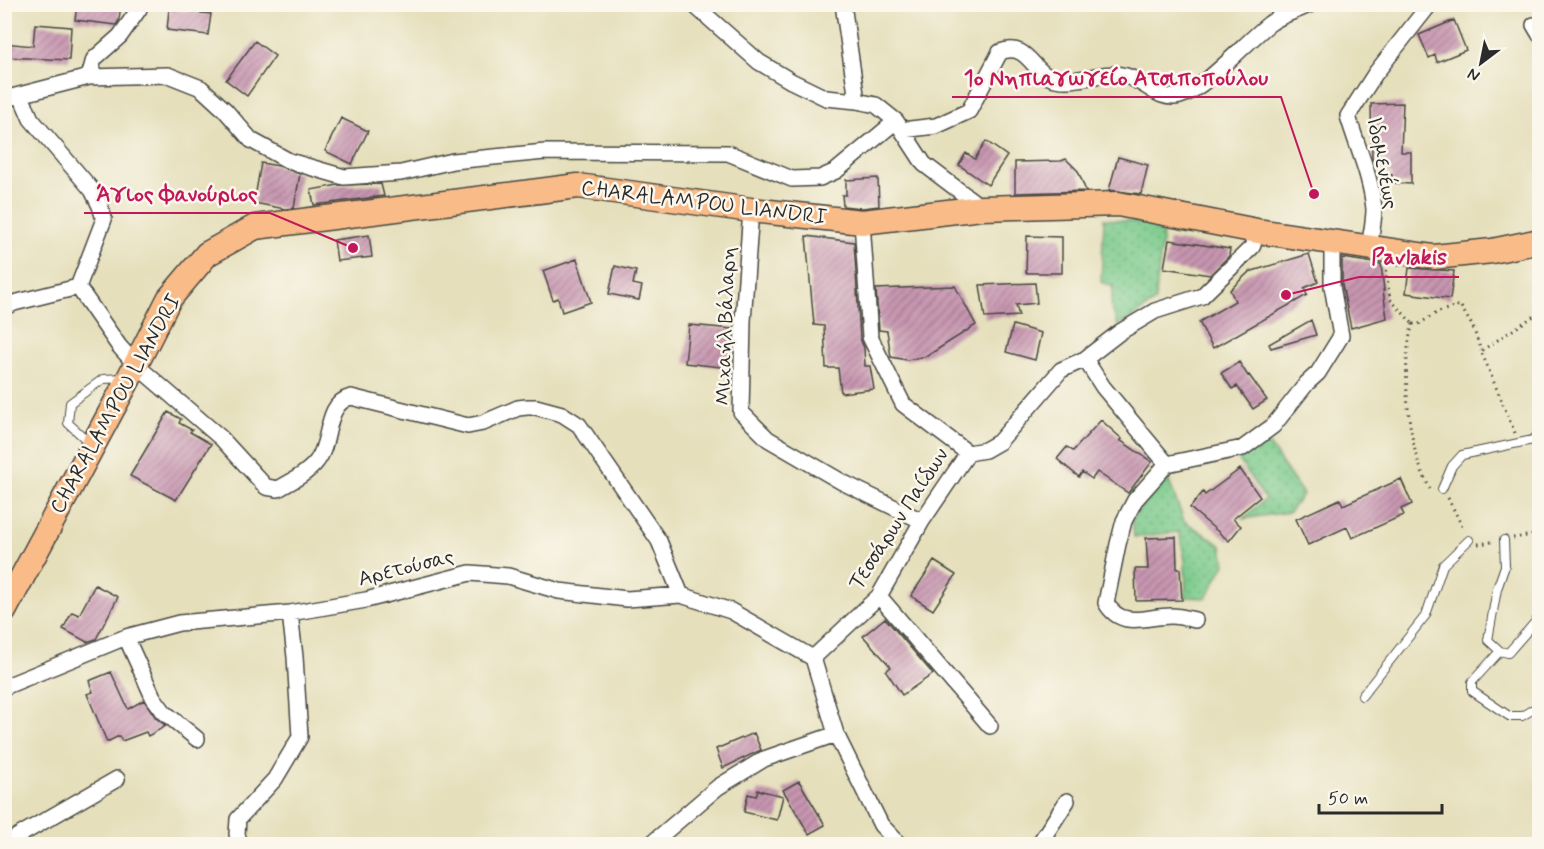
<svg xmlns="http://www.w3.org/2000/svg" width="1544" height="849" font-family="Mynerve,sans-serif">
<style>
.park{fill:url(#park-dots);stroke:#527a5a;stroke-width:1.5}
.building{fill:url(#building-hatch)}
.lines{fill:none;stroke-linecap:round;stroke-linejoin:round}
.service-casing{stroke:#474641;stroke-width:10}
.minor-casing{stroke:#474641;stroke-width:18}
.primary-casing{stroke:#474641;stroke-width:27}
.path{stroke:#474641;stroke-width:3;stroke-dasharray:1.5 4.5;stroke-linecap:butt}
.service{stroke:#fff;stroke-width:8}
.minor{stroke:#fff;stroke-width:15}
.primary{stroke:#f9bc89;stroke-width:24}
.labels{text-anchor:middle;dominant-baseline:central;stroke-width:5;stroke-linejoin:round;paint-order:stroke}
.street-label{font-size:21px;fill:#2b2b2b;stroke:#fbf7ec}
.leader{fill:none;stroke:#c2185b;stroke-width:2}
.callout-dot{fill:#c2185b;stroke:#fbf7ec;stroke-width:2}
.callout-label{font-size:22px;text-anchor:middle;font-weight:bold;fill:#c2185b;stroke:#fbf7ec;stroke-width:5;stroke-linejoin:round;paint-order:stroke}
</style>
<defs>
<pattern id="park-dots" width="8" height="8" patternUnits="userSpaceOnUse" patternTransform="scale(1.5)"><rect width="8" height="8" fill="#78c98a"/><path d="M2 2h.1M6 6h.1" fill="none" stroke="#63a371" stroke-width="1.8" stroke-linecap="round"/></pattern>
<pattern id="building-hatch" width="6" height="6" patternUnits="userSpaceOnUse" patternTransform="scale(1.5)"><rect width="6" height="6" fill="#c795b0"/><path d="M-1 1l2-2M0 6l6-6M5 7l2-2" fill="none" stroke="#a27a8f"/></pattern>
</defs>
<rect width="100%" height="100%" fill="#fbf7ec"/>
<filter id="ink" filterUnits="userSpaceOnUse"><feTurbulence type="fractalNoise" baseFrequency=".0167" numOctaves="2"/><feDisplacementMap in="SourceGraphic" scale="12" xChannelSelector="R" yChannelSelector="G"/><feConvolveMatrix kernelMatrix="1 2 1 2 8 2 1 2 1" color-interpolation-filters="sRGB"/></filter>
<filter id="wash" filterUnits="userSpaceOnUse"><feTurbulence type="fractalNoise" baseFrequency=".008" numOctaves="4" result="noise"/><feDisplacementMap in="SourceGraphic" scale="24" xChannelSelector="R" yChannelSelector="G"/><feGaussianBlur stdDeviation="1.35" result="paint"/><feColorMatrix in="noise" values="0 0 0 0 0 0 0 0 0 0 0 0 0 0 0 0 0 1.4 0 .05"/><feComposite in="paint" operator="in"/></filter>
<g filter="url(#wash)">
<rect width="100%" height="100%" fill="#e5dfbb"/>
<path class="park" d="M1104 219 1164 224 1155 302 1118 326 1111 306 1113 287 1101 282Z
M1266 440 1303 494 1289 512 1243 519 1265 499 1237 457Z
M1167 476 1184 521 1222 546 1225 564 1206 598 1186 597 1185 560 1179 532 1134 537 1132 521 1144 499Z"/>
<g id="blocks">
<path class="building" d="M77 4H121L119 20 116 25 75 20Z
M169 9 211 14 208 35 167 30Z
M1454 20 1466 50 1437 62 1435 55 1429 58 1419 35Z
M35 24 71 27 69 60 4 57V43L33 46Z
M255 41 275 56 247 96 226 80Z
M1403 103 1401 152H1411V184L1391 183 1392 174H1379L1378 159 1373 160 1372 157 1371 104Z
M341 118 368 131 352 164 325 151Z
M986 141 1007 156 988 185 959 165 966 153 975 159Z
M1118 157 1148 165 1141 194 1109 190Z
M1066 159 1078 171 1086 191 1015 193V162L1061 161Z
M261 163 279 166 300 174 294 208 285 209 254 203Z
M878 178 879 206 862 208 843 206 842 195H846V180Z
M381 184 384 196 314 205 311 190 338 185Z
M369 235 372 257 337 261 334 240Z
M806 236 854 242 860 338 864 348 865 366H870L874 389 841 393 838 368H826L824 326 814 325Z
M1027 236 1062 237V273H1026Z
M1169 240 1230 249 1229 256 1210 275 1164 268Z
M1309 254 1318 282 1304 288 1307 295 1213 348 1199 322 1235 301 1230 290 1249 272Z
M1342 258 1381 264 1384 290H1383L1387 318 1351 328 1342 285Z
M577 259 591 302 562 312 558 298 553 300 543 271Z
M615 266 636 271 633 284 642 286 639 300 609 294Z
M1409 268 1454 271 1450 299 1406 293Z
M1035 283 1037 303 1016 305 1019 316 985 318 980 285Z
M955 286 976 325 927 356 907 360 891 357 887 331 879 330 876 289Z
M1311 320 1316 335 1271 348 1269 344Z
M689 325 733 329 729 368 685 363Z
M1013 325 1041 333 1035 360 1006 352Z
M1239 362 1248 376 1249 375 1267 400 1253 409 1237 386 1232 389 1221 373Z
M168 412 181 419 179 423 192 430 190 432 211 444 176 500 130 476Z
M1101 420 1122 439 1120 440 1152 462 1128 493 1097 472 1092 479 1082 472 1079 477 1057 459 1067 447 1073 451Z
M1240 469 1260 497 1233 519 1241 526 1229 541 1190 508 1203 492 1205 495Z
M1401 479 1412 504 1401 509 1404 515 1352 538 1347 527 1308 545 1296 519 1340 499 1343 505Z
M1176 537 1177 569H1180L1182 600 1136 601 1135 569H1148L1146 538Z
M934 561 956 575 933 610 911 596Z
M95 585 118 597 96 639 87 642 63 629 72 612 79 615Z
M885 618 933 674 902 695 886 671 891 667 863 636Z
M111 672 128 709 144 700 156 718 166 726 148 736 146 732 122 741 119 736 107 742 87 694 93 692 89 681Z
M754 733 761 750 723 768 716 749Z
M799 781 825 825 809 834 783 790Z
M758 790 783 796 777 820 744 812 748 794 756 796Z"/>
</g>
</g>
<g filter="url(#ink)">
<use href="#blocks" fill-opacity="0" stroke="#474641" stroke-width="1.5"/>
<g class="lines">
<g class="service-casing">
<path id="service" d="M91 444 68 423 70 403 103 379 125 378
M1442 489 1452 466 1462 455 1533 440 1540 432
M1504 540 1505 566 1497 589 1488 640 1500 651 1508 653 1537 620
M1500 651 1472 682V691L1509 716H1522L1540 705
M1362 696 1426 615 1443 565 1469 540"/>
</g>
<g class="minor-casing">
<path id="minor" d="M693 4 759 62 791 81 826 98 857 101 876 105 896 121 924 164 982 208
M843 4 857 101
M1534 25 1540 35
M89 77 94 59 120 36 139 9 140 4
M21 96 31 119 92 190 100 206 104 219 78 287 119 346 136 365 221 438 266 487 278 489C291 482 308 473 317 461 332 442 324 404 351 397L468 426 483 423 518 408 527 407H536L562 414 579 425 659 541 681 595
M4 99 89 77 168 75 201 88 225 110 251 140 289 161 344 177 401 173 453 161 545 152 728 153 792 179 820 178 836 171 896 121
M902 130 936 126 969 111 1000 52C1027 42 1031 69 1049 77 1073 87 1101 69 1126 76 1145 81 1159 102 1180 96 1206 88 1246 42 1269 24 1282 14 1297 11 1311 4
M751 210 743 321 741 412 768 439 842 482 922 521
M862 222 870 337 903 404 968 453
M1369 247C1371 235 1374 221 1374 209 1371 176 1357 147 1348 116L1375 74 1430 4
M4 308 14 303 78 287
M1085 359 1103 387 1167 464
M879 596 990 726
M1195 620C1187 618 1179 616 1171 616 1146 616 1122 630 1106 603L1118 544 1124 521 1135 500 1167 464 1243 448 1273 426 1307 383 1318 373 1341 336 1332 286V243
M126 637 153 697 164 712 197 739
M813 658 879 596 922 521 968 453 985 450 999 442 1061 370 1085 359 1120 332 1155 311 1202 296 1252 247 1257 231
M813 658 836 734 881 825 899 844
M4 687 126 637 179 623 290 613 366 600 470 573 508 576 559 591 627 599 681 595 731 611 813 658
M7 844 18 836 117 779
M240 844 237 834 238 819 275 779 300 737 295 657 290 613
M651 844 718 787 764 759 836 734
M1039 844 1067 801"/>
</g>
<g class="primary-casing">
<path id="primary" d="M4 611 129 378 169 299 207 254 255 227 578 186 751 210 862 222 982 208 1118 204 1257 231 1434 257 1492 251 1540 241"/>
</g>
<path class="path" d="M1386 270 1390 299 1413 324
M1413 324C1401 358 1407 430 1419 464 1422 472 1426 481 1430 489
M1413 324H1419L1438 312 1460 305 1473 327 1481 351
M1515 433 1481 351 1540 312
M1448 498 1464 530
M1513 538 1540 534
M1478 544 1492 542"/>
<use href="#service" class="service"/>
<use href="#minor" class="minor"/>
<use href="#primary" class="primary"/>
</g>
</g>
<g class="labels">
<g class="street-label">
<text transform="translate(1382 163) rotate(79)">Ιδομενέως</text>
<text transform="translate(704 203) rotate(7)">CHARALAMPOU LIANDRI</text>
<text transform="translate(726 326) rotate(-88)">Μιχαήλ Βάλαρη</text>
<text transform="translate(116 404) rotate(-61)">CHARALAMPOU LIANDRI</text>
<text transform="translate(899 519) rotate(-57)">Τεσσάρων Παίδων</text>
<text transform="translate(406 568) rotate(-14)">Αρετούσας</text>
</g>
</g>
<path class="leader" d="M1314 194L1281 97H952M353 248L270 213H84M1286 295L1359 277H1459"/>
<g class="callout-dot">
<circle cx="1314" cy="194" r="6"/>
<circle cx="353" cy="248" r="6"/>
<circle cx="1286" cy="295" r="6"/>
</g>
<g class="callout-label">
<text x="1116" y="85">1ο Νηπιαγωγείο Ατσιποπούλου</text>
<text x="177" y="201">Άγιος Φανούριος</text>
<text x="1409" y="264">Pavlakis</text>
</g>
<rect width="1544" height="849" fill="none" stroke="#fbf7ec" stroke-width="24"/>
<g transform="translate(1481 63) rotate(212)" stroke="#fbf7ec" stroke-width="4.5" paint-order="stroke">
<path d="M0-4.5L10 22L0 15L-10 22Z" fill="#2b2b2b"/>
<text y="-9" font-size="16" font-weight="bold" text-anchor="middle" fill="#2b2b2b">N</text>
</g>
<path d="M1319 804v9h123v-9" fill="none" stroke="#2b2b2b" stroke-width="3"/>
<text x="1328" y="804" font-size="18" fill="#2b2b2b" stroke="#fbf7ec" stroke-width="4.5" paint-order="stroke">50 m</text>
</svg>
